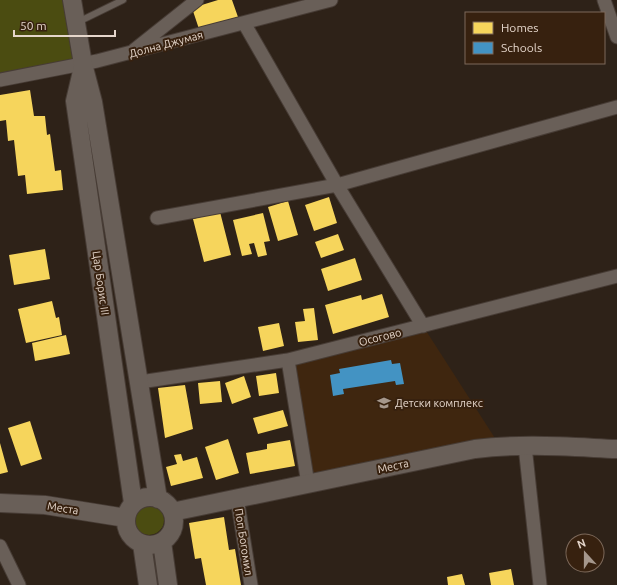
<svg xmlns="http://www.w3.org/2000/svg" width="617" height="585" font-family="Ubuntu,sans-serif">
<style>
.built{fill:#3f260f}
.green{fill:#4b4c11}
.homes{fill:#f6d55c}
.schools{fill:#4393c3}
.lines{fill:none;stroke-linecap:round;stroke-linejoin:round}
.lane-casing{stroke:#473c35;stroke-width:8}
.street-casing{stroke:#473c35;stroke-width:15}
.secondary-casing{stroke:#473c35;stroke-width:20}
.lane{stroke:#695f58;stroke-width:6}
.street{stroke:#695f58;stroke-width:13}
.secondary{stroke:#695f58;stroke-width:18}
.labels{text-anchor:middle;dominant-baseline:central;stroke-width:4;stroke-linejoin:round;paint-order:stroke}
.street-label{font-size:11px;fill:#e5d6cb;stroke:#37210f}
.poi-label{font-size:11px;fill:#e5d6cb;stroke:#37210f;text-anchor:start}
</style>
<rect width="100%" height="100%" fill="#2e2218"/>
<path class="built" d="M423 326 500 446 308 484 288 361Z"/>
<path class="green" d="M0 0H72L83 64 0 80Z
M134 520a15 15 0 1 1 30 0a15 15 0 1 1-30 0Z"/>
<path class="homes" d="M218 0H232L238 17 199 29 192 8Z
M30 90 34 116H45L47 135 50 134 55 171 61 170 63 190 27 194 25 175 18 176 14 140 8 141 6 120 0 121V95Z
M329 197 337 223 314 231 305 205Z
M288 201 298 235 278 241 268 207Z
M220 212 231 255 204 262 193 219Z
M263 213 270 241 264 242 267 255 258 257 254 243 249 244 252 254 242 256 233 220Z
M338 234 344 250 321 258 315 242Z
M45 249 50 279 14 285 9 255Z
M355 258 362 280 328 291 321 269Z
M382 294 389 317 333 334 325 305 361 295 362 300Z
M52 301 56 318 59 317 62 335 26 343 18 309Z
M314 308 318 340 298 342 295 322 305 321 303 309Z
M279 323 284 346 263 351 258 327Z
M66 335 70 354 35 361 32 343Z
M276 373 279 393 259 396 256 376Z
M244 376 251 397 232 404 225 383Z
M220 381 222 402 200 404 198 383Z
M185 385 193 429 165 438 158 388Z
M283 410 288 426 258 434 253 418Z
M30 421 42 459 21 466 8 428Z
M228 439 239 473 216 480 205 447Z
M290 440 295 466 250 474 246 453 267 449V444Z
M0 443 8 472 0 474Z
M181 454 183 461 197 457 203 478 171 486 166 467 177 464 174 455Z
M224 517 229 550 235 549 241 585H206L201 558 195 559 189 523Z
M511 569 514 585H491L489 573Z
M462 574 465 585H448L447 577Z"/>
<path class="schools" d="M391 360 392 364 400 363 404 384 396 385 395 381 343 389 344 394 333 396 330 375 340 373 339 369Z"/>
<g class="lines">
<g class="lane-casing">
<path id="lane" d="M78 22 123 0"/>
</g>
<g class="street-casing">
<path id="street" d="M604 0 617 37
M244 23 337 185 423 326
M134 50 197 0
M0 80 97 61 331 0
M157 218 337 185 617 107
M288 360 308 484
M140 382 288 360 617 276
M525 446 540 585
M237 498 251 585
M0 546 19 585"/>
</g>
<g class="secondary-casing">
<path id="secondary" d="M72 0 83 64 93 102 158 499
M83 67 75 101 133 503
M126 521a24 24 0 1 1 48 0a24 24 0 1 1-48 0Z
M0 503 45 505 126 518
M172 512 475 449C522 443 570 447 617 449
M162 542 168 585
M142 544 148 585"/>
</g>
<use href="#lane" class="lane"/>
<use href="#street" class="street"/>
<use href="#secondary" class="secondary"/>
</g>
<defs>
<g id="school-bare" transform="scale(1.08)"><path d="M0-5L7-2L0 1L-7-2ZM-4 1L0 2.5L4 1V4Q0 6-4 4Z" fill="#a5978c" stroke="#37210f" stroke-width="2.5" paint-order="stroke"/></g>
</defs>
<g fill-rule="evenodd">
<use href="#school-bare" x="384" y="403"/>
</g>
<g class="labels">
<g class="street-label">
<text transform="translate(166 44) rotate(-15)">Долна Джумая</text>
<text transform="translate(101 283) rotate(82)">Цар Борис III</text>
<text transform="translate(380 337) rotate(-14)">Осогово</text>
<text transform="translate(393 466) rotate(-12)">Места</text>
<text transform="translate(63 508) rotate(9)">Места</text>
<text transform="translate(244 542) rotate(81)">Поп Богомил</text>
</g>
<g class="poi-label">
<text x="395" y="403">Детски комплекс</text>
</g>
</g>
<rect x="465" y="12" width="140" height="52" fill="#37210f" stroke="#7d695a"/>
<rect x="473" y="22" width="20" height="12" fill="#f6d55c" stroke="#7d695a"/>
<text x="501" y="32" font-size="12" fill="#e5d6cb">Homes</text>
<rect x="473" y="42" width="20" height="12" fill="#4393c3" stroke="#7d695a"/>
<text x="501" y="52" font-size="12" fill="#e5d6cb">Schools</text>
<g transform="translate(585 553) rotate(339)"><circle r="19" fill="#37210f" stroke="#7d695a"/>
<path d="M0-3L7 15L0 10L-7 15Z" fill="#a5978c"/>
<text y="-6" font-size="11" font-weight="bold" text-anchor="middle" fill="#e5d6cb">N</text>
</g>
<path d="M14 30v6h101v-6" fill="none" stroke="#e5d6cb" stroke-width="2"/>
<text x="20" y="30" font-size="12" fill="#e5d6cb" stroke="#37210f" stroke-width="3" paint-order="stroke">50 m</text>
</svg>
